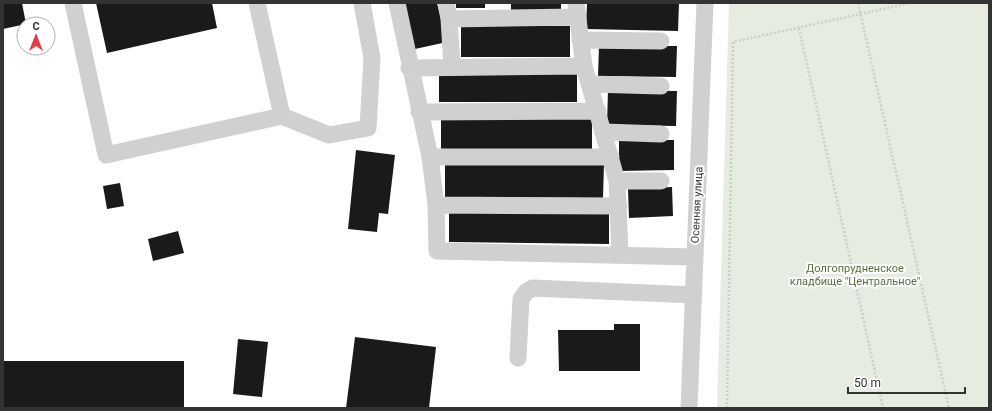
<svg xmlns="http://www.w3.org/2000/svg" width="992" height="411" font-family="Roboto,sans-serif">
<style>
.green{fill:#e6ecdf}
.building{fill:#1a1a1a}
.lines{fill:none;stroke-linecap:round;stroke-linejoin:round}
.path{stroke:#cdcdcd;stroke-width:2.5;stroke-dasharray:2 2;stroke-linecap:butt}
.minor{stroke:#d0d0d0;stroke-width:17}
.labels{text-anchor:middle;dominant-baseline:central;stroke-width:4;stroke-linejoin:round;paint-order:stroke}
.street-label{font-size:11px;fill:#333;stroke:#fff}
.park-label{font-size:11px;fill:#56703f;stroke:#fff}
</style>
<rect width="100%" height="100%" fill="#fff"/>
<path class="green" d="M729 3H989V408H717Z"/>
<path class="building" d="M3 3H22L26 24 3 29Z
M96 3H212L217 28 107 53Z
M404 3H437L447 42 415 49Z
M456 3H485V8H456Z
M511 3H561V10H511Z
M587 3H679L678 31 586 29Z
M461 26H570V57H461Z
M599 46H677L676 77 598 76Z
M439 71H577V102H439Z
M608 90 677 91 676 126 607 125Z
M441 119H592V151H441Z
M619 140H674V170L619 171Z
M356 150 395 155 388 214 379 213 377 232 348 229Z
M445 164H604L603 198 445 197Z
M120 183 124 206 107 209 103 186Z
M672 187 673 216 629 218 628 189Z
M449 211 609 213V244L449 242Z
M178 231 184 253 153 261 148 239Z
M614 324H640V371H559L558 330H614Z
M355 337 436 347 429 408H346Z
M238 339 268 342 262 397 233 394Z
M3 361H184V408H3Z"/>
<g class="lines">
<path class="path" d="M858 3 949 408
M799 28 883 408
M727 408 733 42 910 3"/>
<path class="minor" d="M73 3 106 155 282 116 257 3
M397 3 430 157 436 205 437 251 694 257
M446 3 449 19 452 66
M576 3 584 66 617 181 620 254
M449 19 577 17
M580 40 661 41
M409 68 584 66
M590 84 661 86
M419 112 598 111
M282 116 329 135 368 128 372 58 362 3
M604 132 661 134
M430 157H611
M617 181H661
M436 205 619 206
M518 358 521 299 526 292 533 288 693 295
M689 408 705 3"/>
</g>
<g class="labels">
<g class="street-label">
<text transform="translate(697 205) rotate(-87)">Осенняя улица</text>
</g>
<g class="park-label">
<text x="855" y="268">Долгопрудненское<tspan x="855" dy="13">кладбище "Центральное"</tspan></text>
</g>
</g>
<rect width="992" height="411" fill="none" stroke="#333333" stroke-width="8"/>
<g transform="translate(36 36)"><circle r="19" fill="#ffffff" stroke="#adadad"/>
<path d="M0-3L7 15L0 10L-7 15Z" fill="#e63946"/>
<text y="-6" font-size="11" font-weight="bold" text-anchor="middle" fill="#333333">С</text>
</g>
<path d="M848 387v6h117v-6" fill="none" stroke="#333333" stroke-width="2"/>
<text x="854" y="387" font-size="12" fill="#333333" stroke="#ffffff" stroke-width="3" paint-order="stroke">50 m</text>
</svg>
